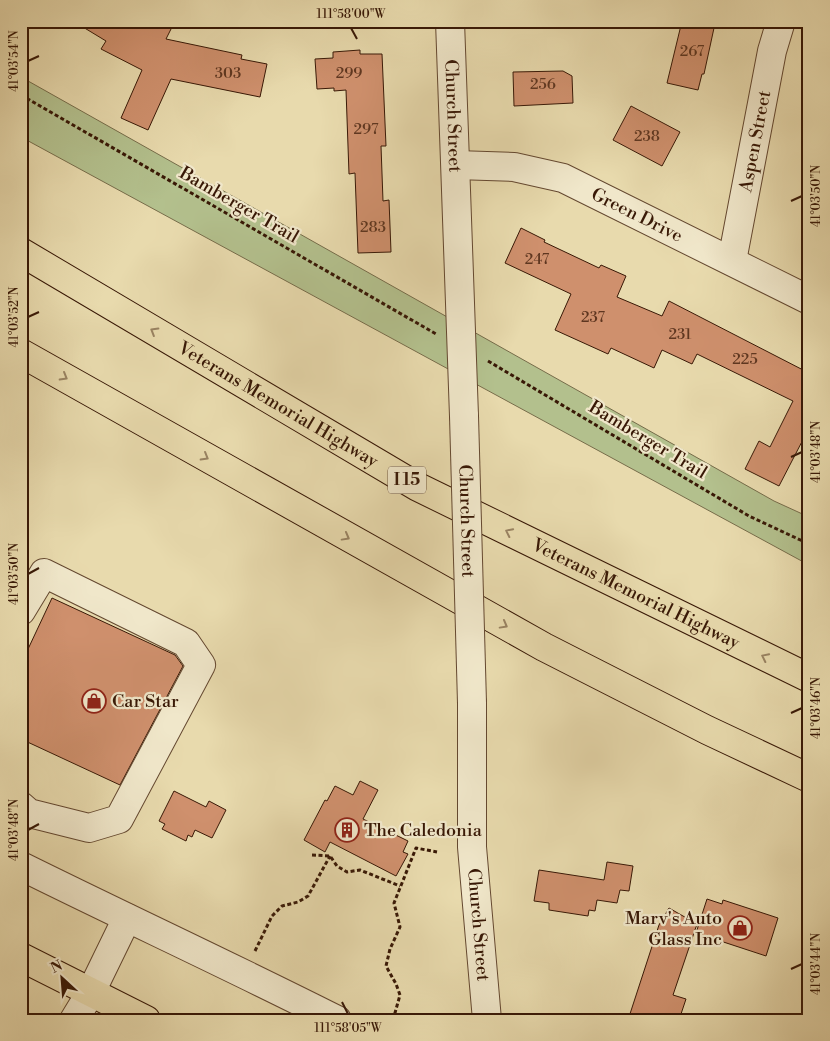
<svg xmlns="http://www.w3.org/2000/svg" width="830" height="1041" font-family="'Libre Bodoni',serif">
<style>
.park{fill:#b3c08d;stroke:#766c4a}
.building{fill:#cf906d;stroke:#381806}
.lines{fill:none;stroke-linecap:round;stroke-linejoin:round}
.minor-casing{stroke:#644830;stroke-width:30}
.major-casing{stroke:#381806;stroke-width:30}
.highway-casing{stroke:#381806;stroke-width:30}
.path{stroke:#381806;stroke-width:3;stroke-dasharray:4 2.5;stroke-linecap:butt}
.minor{stroke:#f0e7ca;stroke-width:28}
.major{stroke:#e8daad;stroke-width:28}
.highway{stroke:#e8daad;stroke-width:28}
.minor-bridge-casing{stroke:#644830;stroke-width:30;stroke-linecap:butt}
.minor-bridge{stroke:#f0e7ca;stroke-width:28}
.oneway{stroke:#998362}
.ticks{fill:none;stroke:#381806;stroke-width:2}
.labels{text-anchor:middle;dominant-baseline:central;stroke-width:4.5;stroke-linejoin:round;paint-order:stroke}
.number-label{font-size:15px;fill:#5e3620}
.shield{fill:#f0e7ca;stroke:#6f5641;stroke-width:1}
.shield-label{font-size:16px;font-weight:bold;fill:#381806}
.street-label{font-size:18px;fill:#381806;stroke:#f0e7ca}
.poi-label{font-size:18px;fill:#381806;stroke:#f0e7ca;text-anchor:start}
.neatline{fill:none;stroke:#381806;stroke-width:2}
.ticks-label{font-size:12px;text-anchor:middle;fill:#381806}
</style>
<rect width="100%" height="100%" fill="#e8daad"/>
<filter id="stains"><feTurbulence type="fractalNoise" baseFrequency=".004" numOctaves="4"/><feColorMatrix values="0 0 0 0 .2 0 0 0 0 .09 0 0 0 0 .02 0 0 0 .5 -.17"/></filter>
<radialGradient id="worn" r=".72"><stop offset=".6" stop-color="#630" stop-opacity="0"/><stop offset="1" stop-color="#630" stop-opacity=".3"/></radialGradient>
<path class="park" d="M21 77 774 501 809 517V565L21 137Z"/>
<path class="building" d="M73 21H175L166 39 242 55 241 59 267 64 260 97 171 79 148 130 121 118 142 70 101 49 106 41Z
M682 21 714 28 704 74H702L698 90 667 83Z
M360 50V54H382L386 146H381L383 201 389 200 391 252 358 253 355 173 349 174 346 90 334 91V88L317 89 315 59 333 58V52Z
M563 71 572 76 573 103 514 106 513 72Z
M631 106 680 132 662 166 613 140Z
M521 228 545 240 544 242 599 268 601 265 626 276 617 297 662 316 669 301 807 372 809 369V428L779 486 745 469 759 441 770 447 793 401 697 354 692 364 662 350 654 368 611 348 608 354 555 330 571 294 505 263Z
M52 598 175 655 183 666 120 785 21 739V664Z
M360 781 378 790 363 819 408 841 403 852 408 854 396 876 330 842 325 852 304 840 325 800 327 801 335 786 353 795Z
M174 791 206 807 209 801 226 810 212 838 195 830 192 837 188 835 186 841 162 829 165 824 159 821Z
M607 862 633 866 629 891 620 890 617 903 597 900 595 911 589 910 588 916 549 910V903L534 901 539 870 604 880Z
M707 899 722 904 723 900 778 918 766 956 696 933Z
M669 908 697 924 673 995 686 999 679 1020H628L659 925Z"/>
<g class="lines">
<g class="minor-casing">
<g id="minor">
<path id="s1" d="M450 21 464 416"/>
<path id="s2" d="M456 165 514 167 563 178 809 300"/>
<path id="s3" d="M732 261 772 51 781 21"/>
<path d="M21 611 44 573 186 643 201 665 119 819 89 828 29 813 21 806"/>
<path id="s4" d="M472 703V847L487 1020"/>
<path d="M21 866C126 918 232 967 337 1020"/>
<path d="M74 1020 91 992 127 918"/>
</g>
</g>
<g class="major-casing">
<path id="major" d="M21 957 146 1020"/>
</g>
<g class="highway-casing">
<g id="highway">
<path id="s5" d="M21 252 418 487 809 678"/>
<path d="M21 353 544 647 707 730 809 778"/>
</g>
</g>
<path class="path" d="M21 95 436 334
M488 361 749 516 809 544
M312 855 330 856 337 866 347 872 360 870 400 886
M255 951 272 916 282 906 298 902 308 896 330 856
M393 1020 400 995 396 984 386 966 390 949 400 927 394 903 416 848 437 852"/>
<use href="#minor" class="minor"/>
<use href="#major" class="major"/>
<use href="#highway" class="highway"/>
<g class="minor-bridge-casing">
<g id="minor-bridge">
<path id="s6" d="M464 416 472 703"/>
</g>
</g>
<use href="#minor-bridge" class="minor-bridge"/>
</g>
<defs><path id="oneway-chevron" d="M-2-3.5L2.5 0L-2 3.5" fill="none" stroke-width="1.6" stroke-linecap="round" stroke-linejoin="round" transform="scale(1.25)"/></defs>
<g class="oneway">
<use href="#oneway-chevron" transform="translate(154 331) rotate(-149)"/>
<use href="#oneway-chevron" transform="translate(64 377) rotate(30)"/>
<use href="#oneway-chevron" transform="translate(205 457) rotate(30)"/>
<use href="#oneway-chevron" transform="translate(509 532) rotate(-154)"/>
<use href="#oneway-chevron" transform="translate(346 537) rotate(29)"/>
<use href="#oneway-chevron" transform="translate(504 625) rotate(29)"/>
<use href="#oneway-chevron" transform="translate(765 657) rotate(-154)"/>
</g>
<path class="ticks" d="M351 28 357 39M28 61 39 56M791 201 802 196M28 317 39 312M791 457 802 452M28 574 39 568M791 713 802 708M28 830 39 824M791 969 802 964M342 1002 348 1014"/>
<defs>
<g id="shop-ring" transform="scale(1.25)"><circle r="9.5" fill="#f0e7ca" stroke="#8f2418" stroke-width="1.5"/><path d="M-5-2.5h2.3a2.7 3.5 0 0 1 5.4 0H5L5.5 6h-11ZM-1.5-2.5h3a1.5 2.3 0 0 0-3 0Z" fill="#8f2418"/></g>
<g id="building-ring" transform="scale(1.25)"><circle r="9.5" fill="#f0e7ca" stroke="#8f2418" stroke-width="1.5"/><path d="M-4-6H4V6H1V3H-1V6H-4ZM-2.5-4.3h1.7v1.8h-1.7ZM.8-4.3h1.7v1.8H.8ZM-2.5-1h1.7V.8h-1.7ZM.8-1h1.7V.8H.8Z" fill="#8f2418"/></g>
</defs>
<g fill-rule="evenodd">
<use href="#shop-ring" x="94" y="701"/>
<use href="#building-ring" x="347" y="830"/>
<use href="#shop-ring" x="740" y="928"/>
</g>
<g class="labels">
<g class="number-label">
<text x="692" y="51">267</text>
<text x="228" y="73">303</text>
<text x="349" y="73">299</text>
<text x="543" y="84">256</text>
<text x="366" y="129">297</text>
<text x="647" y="136">238</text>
<text x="373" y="227">283</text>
<text x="537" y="259">247</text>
<text x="593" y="317">237</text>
<text x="680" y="334">231</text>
<text x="745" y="359">225</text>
</g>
<rect class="shield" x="388" y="466.5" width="38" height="27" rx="4"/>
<g class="shield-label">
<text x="407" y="480">I 15</text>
</g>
<g class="street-label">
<text stroke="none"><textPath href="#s1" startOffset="95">Church Street</textPath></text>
<text stroke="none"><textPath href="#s3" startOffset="122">Aspen Street</textPath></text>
<text transform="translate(239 205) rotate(30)">Bamberger Trail</text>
<text stroke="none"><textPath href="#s2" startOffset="191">Green Drive</textPath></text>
<text stroke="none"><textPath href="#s5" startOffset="299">Veterans Memorial Highway</textPath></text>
<text transform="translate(648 440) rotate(31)">Bamberger Trail</text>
<text stroke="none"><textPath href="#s6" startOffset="105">Church Street</textPath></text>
<text stroke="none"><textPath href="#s5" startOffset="704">Veterans Memorial Highway</textPath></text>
<text stroke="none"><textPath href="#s4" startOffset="222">Church Street</textPath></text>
</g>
<g class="poi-label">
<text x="112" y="701">Car Star</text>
<text x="364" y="830">The Caledonia</text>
<text x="722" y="918" text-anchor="end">Marv's Auto<tspan x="722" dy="21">Glass Inc</tspan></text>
</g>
</g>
<rect width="830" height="1041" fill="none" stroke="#e8daad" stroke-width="55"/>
<g transform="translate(62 978) rotate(334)" stroke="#f0e7ca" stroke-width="4" paint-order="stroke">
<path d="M0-4L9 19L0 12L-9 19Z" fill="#381806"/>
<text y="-8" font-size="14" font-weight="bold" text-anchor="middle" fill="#381806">N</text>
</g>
<rect x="28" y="28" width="774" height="986" class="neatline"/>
<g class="ticks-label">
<text x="351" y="18">111°58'00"W</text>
<text transform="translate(14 61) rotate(-90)" y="4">41°03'54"N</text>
<text transform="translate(816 196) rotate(-90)" y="4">41°03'50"N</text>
<text transform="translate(14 317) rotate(-90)" y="4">41°03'52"N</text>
<text transform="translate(816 452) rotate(-90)" y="4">41°03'48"N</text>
<text transform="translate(14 574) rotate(-90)" y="4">41°03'50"N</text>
<text transform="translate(816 708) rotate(-90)" y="4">41°03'46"N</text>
<text transform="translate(14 830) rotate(-90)" y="4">41°03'48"N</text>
<text transform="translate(816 964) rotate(-90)" y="4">41°03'44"N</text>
<text x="348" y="1032">111°58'05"W</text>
</g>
<rect width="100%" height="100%" filter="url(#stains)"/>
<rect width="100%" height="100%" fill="url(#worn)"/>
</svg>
